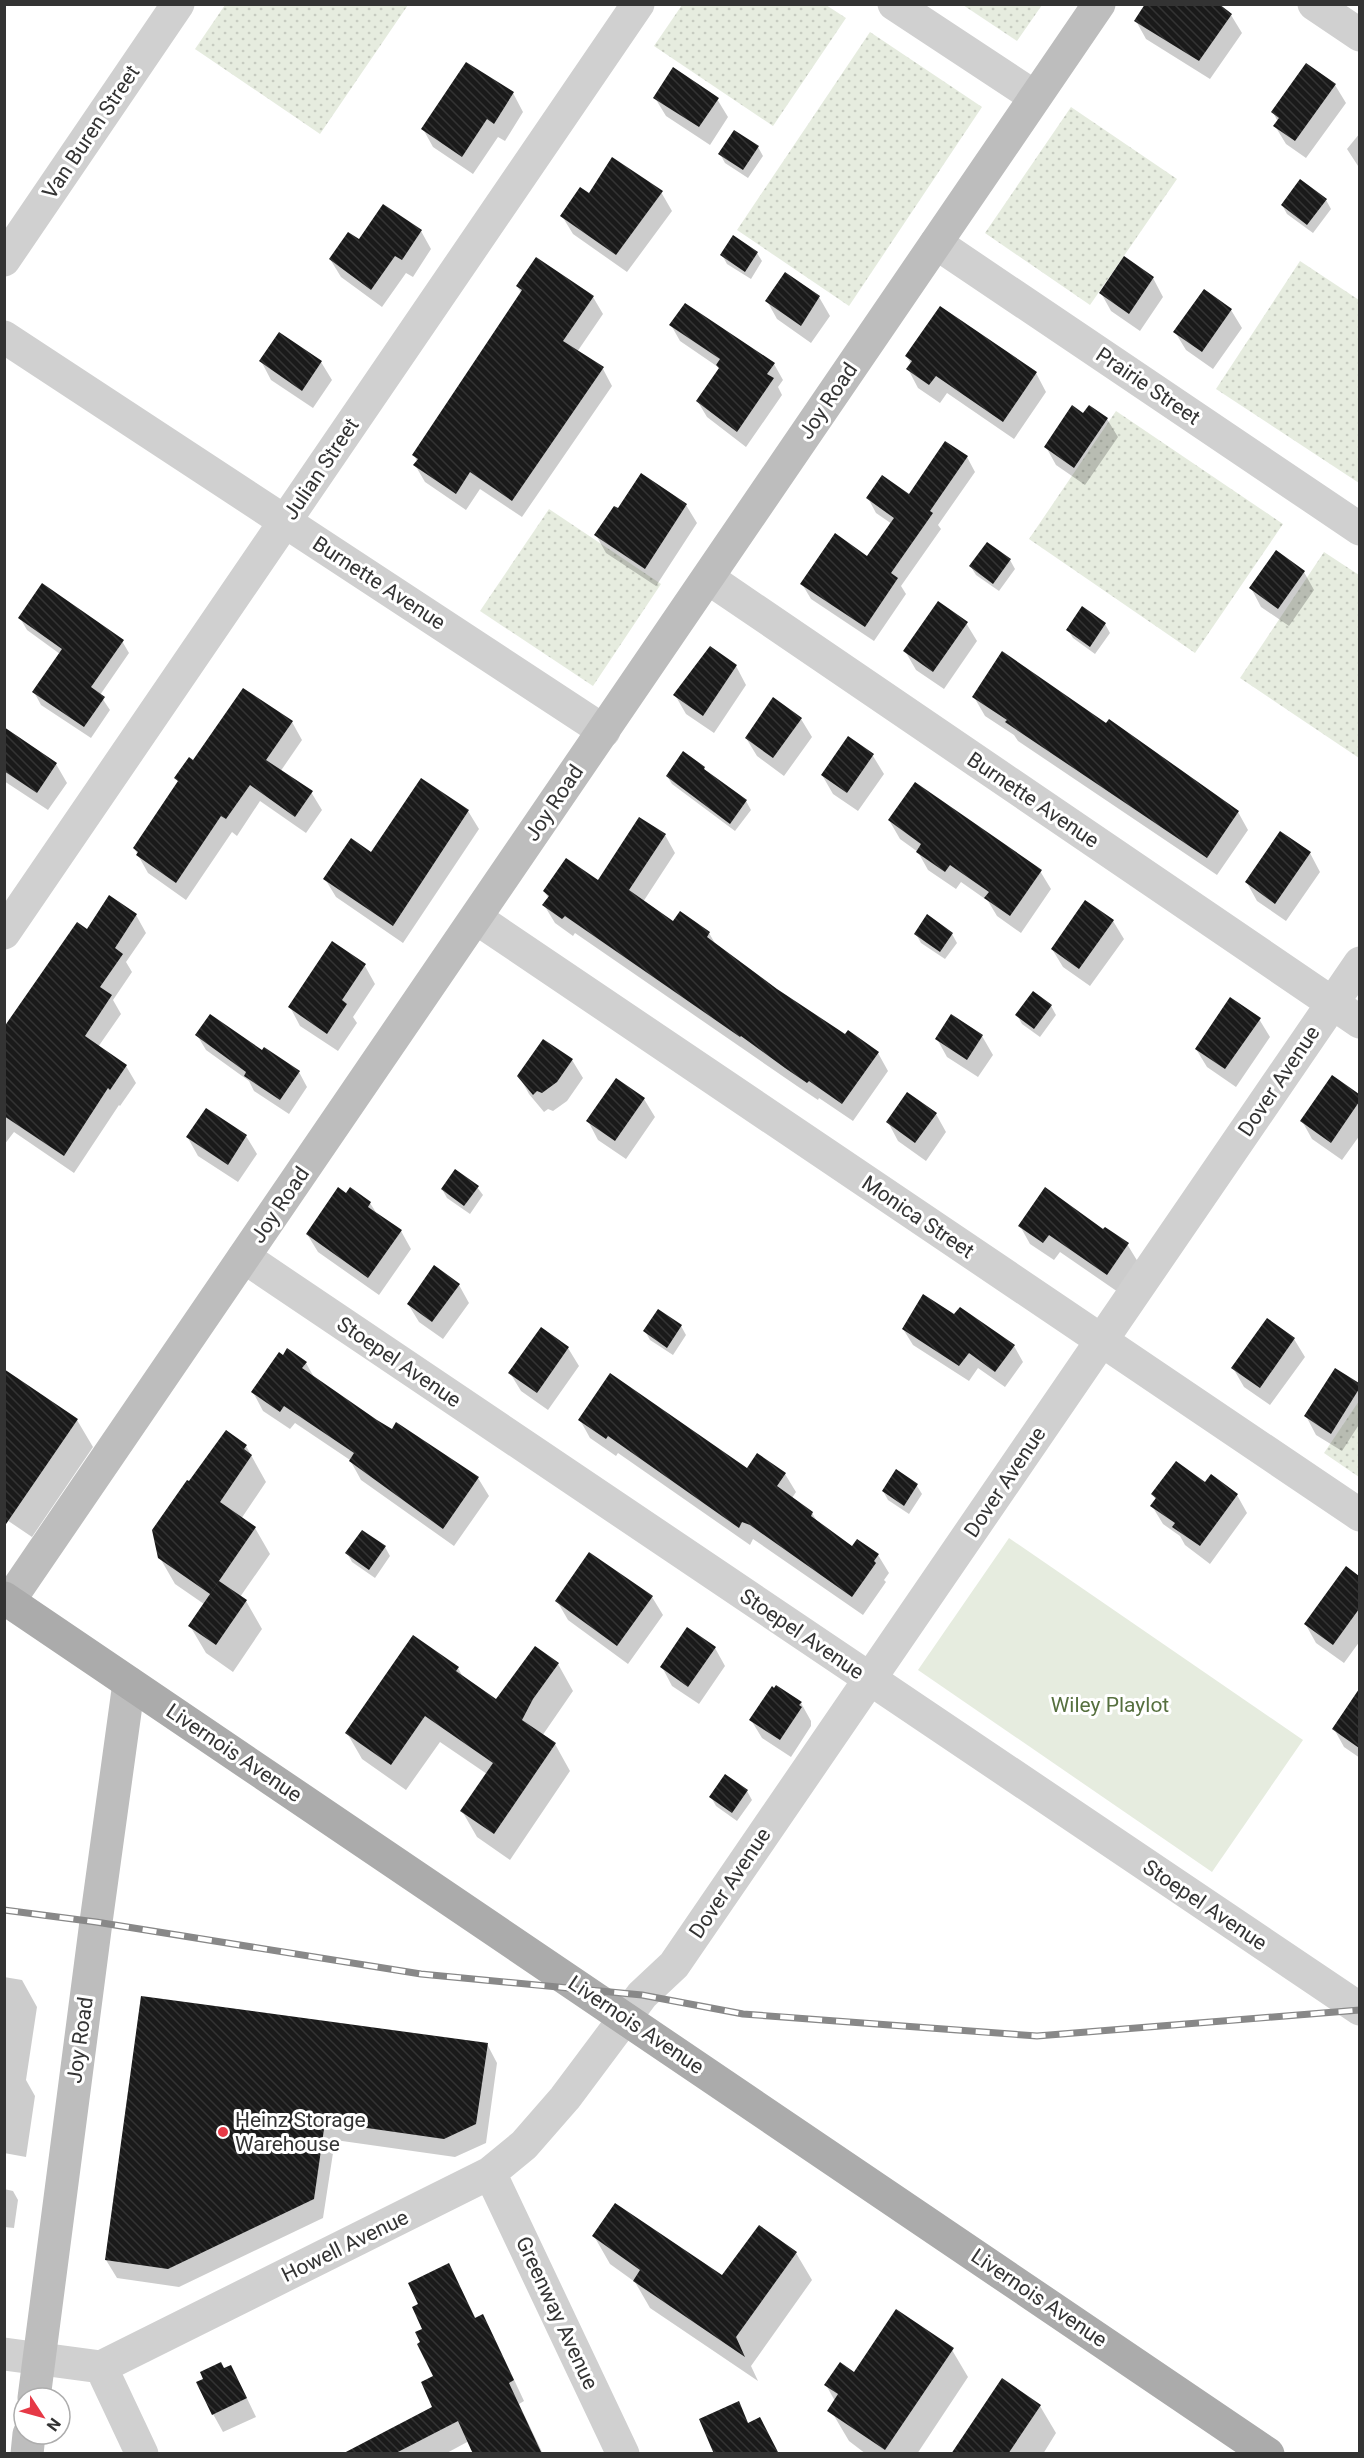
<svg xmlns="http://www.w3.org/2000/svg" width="1364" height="2458" font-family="Roboto,sans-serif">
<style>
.grass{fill:url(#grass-dots)}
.park{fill:#e6ecdf}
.shadow{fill:#0003}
.building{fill:url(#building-back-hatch)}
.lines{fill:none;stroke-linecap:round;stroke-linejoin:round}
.street{stroke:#d0d0d0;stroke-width:33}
.secondary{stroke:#bdbdbd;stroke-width:33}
.primary{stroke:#ababab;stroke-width:33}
.rail-casing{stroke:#888;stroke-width:7}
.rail{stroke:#fff;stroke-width:4.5;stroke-dasharray:14;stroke-linecap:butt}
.poi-dot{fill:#e63946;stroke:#fff;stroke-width:2}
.labels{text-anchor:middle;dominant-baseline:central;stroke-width:6;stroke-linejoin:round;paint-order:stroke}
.street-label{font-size:21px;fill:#333;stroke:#fff}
.park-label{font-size:21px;fill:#56703f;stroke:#fff}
.poi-label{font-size:21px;fill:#333;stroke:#fff;text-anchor:start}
</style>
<defs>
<pattern id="grass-dots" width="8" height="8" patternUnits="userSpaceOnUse" patternTransform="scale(1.5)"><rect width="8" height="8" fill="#e6ecdf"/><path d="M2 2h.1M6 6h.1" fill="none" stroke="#c6cbc0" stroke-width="1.8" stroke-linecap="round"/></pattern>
<pattern id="building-back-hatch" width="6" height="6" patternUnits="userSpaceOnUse" patternTransform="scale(1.5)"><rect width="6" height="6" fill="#1a1a1a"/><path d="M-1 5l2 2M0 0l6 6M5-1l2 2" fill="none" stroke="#333"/></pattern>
</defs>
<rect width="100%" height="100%" fill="#fff"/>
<path class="grass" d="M225 5V4L408 5 320 134 195 49Z
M682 5H826L846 18 773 126 654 46Z
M963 5H1042L1017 41Z
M870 32 982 107 849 306 737 230Z
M1071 107 1177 179 1090 305 985 233Z
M1300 261 1359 300V483L1216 389Z
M1116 411 1283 524 1195 653 1029 539Z
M549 509 661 584 593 686 480 611Z
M1324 552 1359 575V758L1240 678Z
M1359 1401V1477L1324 1453Z"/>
<path class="park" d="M1009 1538 1303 1740 1212 1872 918 1670Z"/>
<path class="shadow" d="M1231 15 1242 33 1210 79 1146 39 1136 21Z
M1335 85 1346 103 1306 158 1286 144 1275 126 1278 122 1273 112Z
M513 93 523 112 505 141 498 137 473 174 433 147 423 129Z
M655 98 717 99 728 117 710 145 666 116Z
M1360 133V169L1347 149Z
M758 147 763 156 748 178 725 163 720 154Z
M661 192 672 211 627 272 573 234 562 216 589 195Z
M1326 200 1331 209 1313 233 1287 214 1282 205Z
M421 231 431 249 413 277 406 273 382 307 341 277 330 259 360 241Z
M757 253 762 261 751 279 727 264 722 255Z
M1153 278 1163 297 1140 331 1111 311 1101 293Z
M517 286 593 297 603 314 577 352 603 369 612 386 522 517 480 489 466 510 425 482 415 465 417 461 414 455 522 294Z
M819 297 830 316 811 343 777 319 767 301Z
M1231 310 1242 328 1213 369 1186 350 1175 332Z
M671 325 774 364 783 380 778 387 782 395 746 447 707 417 698 402 720 370 718 367 680 341Z
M280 334 321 362 332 380 313 408 271 380 261 361Z
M907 356 1036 373 1046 392 1014 439 947 393 940 403 918 388 908 369 911 364Z
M1084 415 1107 419 1118 437 1085 485 1056 465 1046 447Z
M967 457 975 472 938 525 941 529 901 586 906 594 874 641 811 599 802 584 867 558 892 524 876 513 868 498 909 496Z
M686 505 697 523 656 586 606 553 596 535 618 510Z
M1010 560 1015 569 999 591 976 575 971 567Z
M1304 572 1314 590 1289 626 1261 607 1251 588Z
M1083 608 1105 624 1110 633 1095 654 1073 638 1068 630Z
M20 618 122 641 129 653 100 695 110 710 91 738 41 705 34 692 60 654 27 630Z
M966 623 977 641 944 689 916 670 905 651Z
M736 666 746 685 714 733 686 714 675 695Z
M974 697 1238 812 1248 830 1217 875 1018 741 1014 735 985 716Z
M801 719 812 737 784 776 757 756 746 738Z
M292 722 302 740 280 772 311 792 322 810 306 833 260 801 237 836 232 832 186 900 148 873 134 848 179 783 176 778 194 762Z
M10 733 56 764 67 783 48 810 4 781V741Z
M849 738 873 756 884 774 858 811 833 794 822 775Z
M704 768 707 774 746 801 751 810 735 831 672 784 667 776Z
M468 811 479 829 403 943 336 897 325 879 371 854Z
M889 820 1040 871 1051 889 1021 933 997 916 988 901 961 882 956 889 928 870 918 852 900 839Z
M665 835 675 853 643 902 674 923 680 913 709 933 716 945 776 990 846 1036 878 1053 888 1071 853 1121 819 1098 818 1100 797 1086 575 933 573 936 555 923 544 905 549 899 544 891 598 882Z
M1310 853 1320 872 1286 921 1257 901 1247 883Z
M136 915 146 933 126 962 132 972 113 1000 121 1014 98 1047 126 1066 136 1083 120 1106 119 1105 74 1173 14 1132 4 1145V1030L88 931Z
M1113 921 1124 939 1090 986 1063 967 1052 949Z
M916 934H952L957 943 945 959 921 943Z
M365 966 375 984 353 1017 357 1023 338 1051 300 1026 290 1007Z
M1051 1006 1056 1015 1040 1037 1022 1024 1017 1015Z
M952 1016 982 1036 993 1055 978 1077 947 1057 937 1039Z
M1259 1019 1270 1037 1236 1087 1207 1067 1196 1049Z
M197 1035 262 1052 299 1072 307 1087 289 1114 254 1091 249 1081 206 1050Z
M544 1041 572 1060 583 1078 567 1101 553 1111 548 1109 544 1112 529 1094 519 1076Z
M1333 1077 1360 1096V1135L1342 1160 1312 1139 1302 1121Z
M644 1099 655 1117 626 1159 598 1140 588 1121Z
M936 1114 946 1132 926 1161 898 1141 888 1122Z
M246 1136 257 1154 238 1182 198 1156 188 1138Z
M477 1187 483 1195 470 1214 447 1198 442 1189Z
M346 1195 370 1203 377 1214 401 1231 411 1249 379 1295 318 1252 307 1234Z
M1020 1226 1104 1231 1127 1244 1138 1262 1118 1292 1060 1252 1054 1260 1030 1244Z
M459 1285 469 1303 443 1339 419 1322 408 1304Z
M658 1311 681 1326 686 1335 673 1355 650 1340 645 1331Z
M955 1316 1014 1346 1023 1362 1005 1387 978 1368 969 1381 913 1345 903 1329Z
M1294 1339 1305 1357 1270 1405 1244 1387 1233 1368Z
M568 1348 579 1366 548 1410 521 1391 510 1373Z
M306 1363 315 1379 392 1431 478 1478 489 1496 454 1546 361 1480 350 1460 295 1423 290 1429 263 1411 253 1392Z
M1336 1370 1360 1385V1423L1342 1451 1316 1435 1306 1416Z
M77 1420 93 1447 32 1537 4 1518Z
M580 1420 747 1470 785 1474 796 1492 792 1498 812 1513 818 1523 852 1548 878 1555 889 1573 884 1580 886 1582 863 1615 753 1539 750 1545 618 1453 616 1456 590 1438Z
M246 1446 266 1482 241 1519 255 1528 270 1554 240 1597 246 1601 262 1629 233 1672 206 1653 190 1626 204 1604 175 1584 160 1558 190 1483Z
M896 1472 917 1486 922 1494 909 1514 888 1500 883 1491Z
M1205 1484 1237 1495 1247 1513 1210 1564 1185 1545 1180 1536 1163 1524 1152 1506 1156 1500 1153 1495Z
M363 1532 385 1547 390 1556 375 1578 352 1562 347 1553Z
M1346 1568 1360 1578V1641L1344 1663 1316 1643 1306 1625Z
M652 1597 663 1615 628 1664 568 1620 557 1601Z
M715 1648 725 1666 699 1704 672 1686 662 1667Z
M558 1664 573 1691 542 1736 555 1744 570 1771 510 1860 477 1837 462 1811 487 1774 440 1742 406 1790 362 1759 347 1733 458 1668 463 1677 497 1701Z
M1360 1700V1758L1344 1747 1334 1729Z
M801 1703 811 1721V1726L791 1757 762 1738 751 1720Z
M747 1791 752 1800 737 1821 716 1806 711 1797Z
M4 1977 22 1980 37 2007 26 2080 35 2096 26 2157 4 2153Z
M142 1998 487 2044 497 2063 486 2143 455 2157 335 2140 323 2218 179 2287 117 2278 106 2260Z
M4 2189 13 2191 18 2200 14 2228 4 2227Z
M594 2236 723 2277 796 2253 812 2280 751 2366 758 2381 650 2308 635 2282 610 2264Z
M449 2265 476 2319 483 2316 494 2337 524 2401 519 2404 543 2454H475L469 2441 445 2454H396L386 2432 434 2408 435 2377 422 2342 424 2329 420 2304Z
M952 2350 968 2377 917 2454H866L849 2441 833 2414 835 2401 826 2385 854 2374Z
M224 2370 241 2386 256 2417 223 2432 213 2414Z
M1040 2406 1056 2433 1043 2454H953Z"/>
<path class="building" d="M1145 4H1219L1232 14 1199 61 1134 21Z
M466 62 514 92 494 124 487 119 462 157 421 129Z
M1306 63 1336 84 1295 141 1273 126 1279 118 1271 112Z
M673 67 719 98 699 127 653 98Z
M734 130 759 146 743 170 718 154Z
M612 157 663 191 616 255 560 216 580 187 589 193Z
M1300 179 1327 199 1307 225 1281 205Z
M383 204 422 230 402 260 395 256 371 290 329 259 348 232 359 239Z
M733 235 758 252 745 272 720 255Z
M1124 256 1154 277 1129 314 1099 293Z
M536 257 594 296 563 341 604 367 512 501 470 472 456 494 413 465 418 459 412 455 522 290 516 286Z
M785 272 820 296 801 326 765 301Z
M1204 289 1232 309 1202 352 1173 332Z
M685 303 775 363 767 374 774 378 737 432 696 401 719 368 716 365 720 359 669 325Z
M940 306 1037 372 1003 422 936 376 929 385 906 369 912 361 905 356Z
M279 332 322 361 302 391 259 361Z
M1072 405 1083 413 1089 405 1108 418 1074 468 1044 447Z
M945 441 968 456 930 511 933 513 891 573 898 578 865 627 800 584 835 533 867 556 894 518 866 498 882 475 909 494Z
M641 473 687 504 645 569 594 535 614 506 618 508Z
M987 542 1011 559 993 584 969 566Z
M1276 550 1305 571 1278 609 1249 588Z
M42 583 124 640 91 687 105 697 84 727 32 692 62 649 18 618Z
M938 601 968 622 933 672 903 651Z
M1082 606 1106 623 1090 647 1066 630Z
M710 646 737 665 703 716 673 695Z
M1002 651 1106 723 1109 719 1239 811 1207 858 1005 722 1007 720 972 697Z
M243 688 293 721 266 760 313 791 295 817 250 785 226 819 221 816 176 883 136 855 138 852 133 848 178 781 174 778 189 757 193 760Z
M773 697 802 718 773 758 745 738Z
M4 727 57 763 37 793 4 771Z
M848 736 874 754 847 793 821 775Z
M683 751 705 767 704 769 747 800 730 824 666 776Z
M421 778 469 810 393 926 323 879 351 838 371 852Z
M915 782 1042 870 1010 916 984 898 989 892 950 865 945 872 916 852 921 844 888 820Z
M639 817 666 834 629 890 673 921 680 911 710 932 707 937 777 989 845 1034 848 1030 879 1052 842 1104 809 1081 807 1083 785 1068 741 1036 740 1037 565 916 562 919 542 905 549 896 543 891 566 858 598 880Z
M1280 831 1311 852 1275 904 1245 882Z
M109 895 137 914 115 948 123 954 100 987 112 995 85 1036 127 1065 110 1090 108 1088 64 1156 4 1116V1027L77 922 87 929Z
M1085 900 1114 920 1079 969 1051 949Z
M927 914 953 933 940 952 914 934Z
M332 941 366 964 342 1000 347 1004 327 1034 288 1007Z
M1033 991 1052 1005 1034 1029 1015 1015Z
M1230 997 1261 1018 1225 1069 1195 1049Z
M210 1014 262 1050 264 1047 300 1071 280 1100 244 1076 246 1072 195 1035Z
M951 1014 983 1035 967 1060 935 1039Z
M543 1039 573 1059 557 1082 542 1093 537 1091 533 1095 517 1076Z
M1332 1075 1359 1094V1102L1331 1143 1300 1121Z
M616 1078 645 1098 615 1141 586 1121Z
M907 1092 937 1113 915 1143 886 1122Z
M206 1108 247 1135 228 1165 186 1137Z
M455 1169 479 1186 464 1206 441 1189Z
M338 1187 346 1193 350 1187 371 1202 368 1207 402 1230 368 1278 306 1234Z
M1045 1187 1103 1229 1105 1227 1129 1243 1107 1275 1049 1235 1043 1243 1018 1226Z
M434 1265 460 1284 432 1322 407 1304Z
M923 1294 954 1314 960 1307 1015 1345 995 1372 969 1353 959 1366 902 1329Z
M658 1309 682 1325 667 1348 643 1331Z
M1267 1318 1295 1338 1260 1388 1231 1368Z
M541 1327 569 1347 537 1393 508 1373Z
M287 1348 307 1362 302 1368 377 1420 392 1429 396 1422 479 1477 443 1529 349 1461 354 1453 284 1406 280 1412 251 1392 279 1352 283 1355Z
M1335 1368 1359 1383V1389L1331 1434 1304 1416Z
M4 1369 78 1419 4 1527Z
M610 1373 747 1468 757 1453 786 1473 777 1486 813 1512 811 1516 852 1546 857 1539 879 1554 874 1561 876 1563 852 1597 750 1525 742 1522 739 1528 608 1436 606 1439 578 1420Z
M226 1430 247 1445 244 1449 252 1455 220 1502 256 1527 210 1594 158 1558 152 1530 187 1480 189 1481Z
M1176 1461 1205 1482 1211 1474 1238 1494 1200 1546 1172 1527 1175 1523 1150 1506 1156 1498 1151 1494Z
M896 1469 918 1484 904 1506 882 1491Z
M362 1530 386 1546 369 1570 345 1553Z
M589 1552 653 1596 617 1646 555 1601Z
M1346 1566 1359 1576V1609L1333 1645 1304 1624Z
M219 1581 247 1600 216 1645 188 1626Z
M687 1627 716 1647 688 1687 660 1667Z
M413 1635 459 1667 456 1671 496 1699 535 1646 559 1663 533 1699 522 1720 556 1743 494 1834 460 1811 493 1763 425 1716 391 1765 345 1733Z
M776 1685 802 1702 799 1705 802 1707 780 1740 749 1720 772 1686 774 1688Z
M1359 1689V1748L1332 1729Z
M725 1774 748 1790 732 1813 709 1797Z
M141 1996 488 2043 476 2124 444 2139 325 2122 314 2199 168 2269 105 2260Z
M615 2203 722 2275 759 2225 797 2252 736 2337 745 2357 633 2281 640 2270 592 2236Z
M449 2263 475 2318 483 2314 514 2380 509 2383 542 2454H473L458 2421 394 2454H342L432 2407 421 2382 433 2376 417 2344 420 2342 415 2332 422 2329 412 2307 418 2304 408 2283Z
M896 2309 954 2348 885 2450 827 2411 838 2394 824 2385 840 2362 854 2372Z
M221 2362 224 2368 231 2365 247 2398 212 2415 196 2382 203 2379 200 2372Z
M1002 2378 1041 2405 1008 2454H951Z
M739 2401 748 2423 760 2417 779 2454H714L699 2419Z"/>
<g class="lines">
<path class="street" d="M894 4 1035 97
M1314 4 1360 35
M936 243 1360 529
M4 260 178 4
M4 337 604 731
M708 578 1360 1022
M476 918 1360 1515
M4 933 638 4
M244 1257 1360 2009
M490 2173 623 2454
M4 2354 101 2367 490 2173 524 2145 565 2098 642 1995 674 1965 1360 963
M101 2367 142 2454"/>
<path class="secondary" d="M9 1601 1099 4
M34 2398 96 1922 129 1683
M27 2454 29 2434"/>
<path class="primary" d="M4 1598 1268 2454"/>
<g class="rail-casing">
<path id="rail" d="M4 1910 96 1922 421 1974 642 1995 743 2014 1037 2036 1360 2010"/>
</g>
<use href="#rail" class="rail"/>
</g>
<circle class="poi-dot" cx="223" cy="2132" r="6"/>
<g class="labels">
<g class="street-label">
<text transform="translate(91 132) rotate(-56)">Van Buren Street</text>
<text transform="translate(1148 386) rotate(34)">Prairie Street</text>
<text transform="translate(828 401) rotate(-56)">Joy Road</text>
<text transform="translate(321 469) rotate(-56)">Julian Street</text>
<text transform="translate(379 583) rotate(33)">Burnette Avenue</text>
<text transform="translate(1033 800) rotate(34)">Burnette Avenue</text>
<text transform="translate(554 803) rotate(-56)">Joy Road</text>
<text transform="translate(1279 1081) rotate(-56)">Dover Avenue</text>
<text transform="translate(280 1205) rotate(-56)">Joy Road</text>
<text transform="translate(918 1217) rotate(34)">Monica Street</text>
<text transform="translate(399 1362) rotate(34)">Stoepel Avenue</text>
<text transform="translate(1005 1482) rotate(-56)">Dover Avenue</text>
<text transform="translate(802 1634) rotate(34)">Stoepel Avenue</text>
<text transform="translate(234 1753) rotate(34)">Livernois Avenue</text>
<text transform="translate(730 1883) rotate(-56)">Dover Avenue</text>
<text transform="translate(1205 1905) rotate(34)">Stoepel Avenue</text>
<text transform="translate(636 2025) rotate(34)">Livernois Avenue</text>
<text transform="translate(80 2040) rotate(-82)">Joy Road</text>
<text transform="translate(345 2246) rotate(-26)">Howell Avenue</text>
<text transform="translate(1039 2298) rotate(34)">Livernois Avenue</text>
<text transform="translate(557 2313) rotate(65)">Greenway Avenue</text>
</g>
<g class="park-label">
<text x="1110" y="1705">Wiley Playlot</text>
</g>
<g class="poi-label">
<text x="235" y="2120">Heinz Storage<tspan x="235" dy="24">Warehouse</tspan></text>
</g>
</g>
<rect width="1364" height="2458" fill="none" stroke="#333333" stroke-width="12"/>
<g transform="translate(42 2416) rotate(126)"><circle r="28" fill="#ffffff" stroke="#adadad" stroke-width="1.5"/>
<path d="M0-4.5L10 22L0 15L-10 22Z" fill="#e63946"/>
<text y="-9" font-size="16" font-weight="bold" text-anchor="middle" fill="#333333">N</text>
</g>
</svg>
